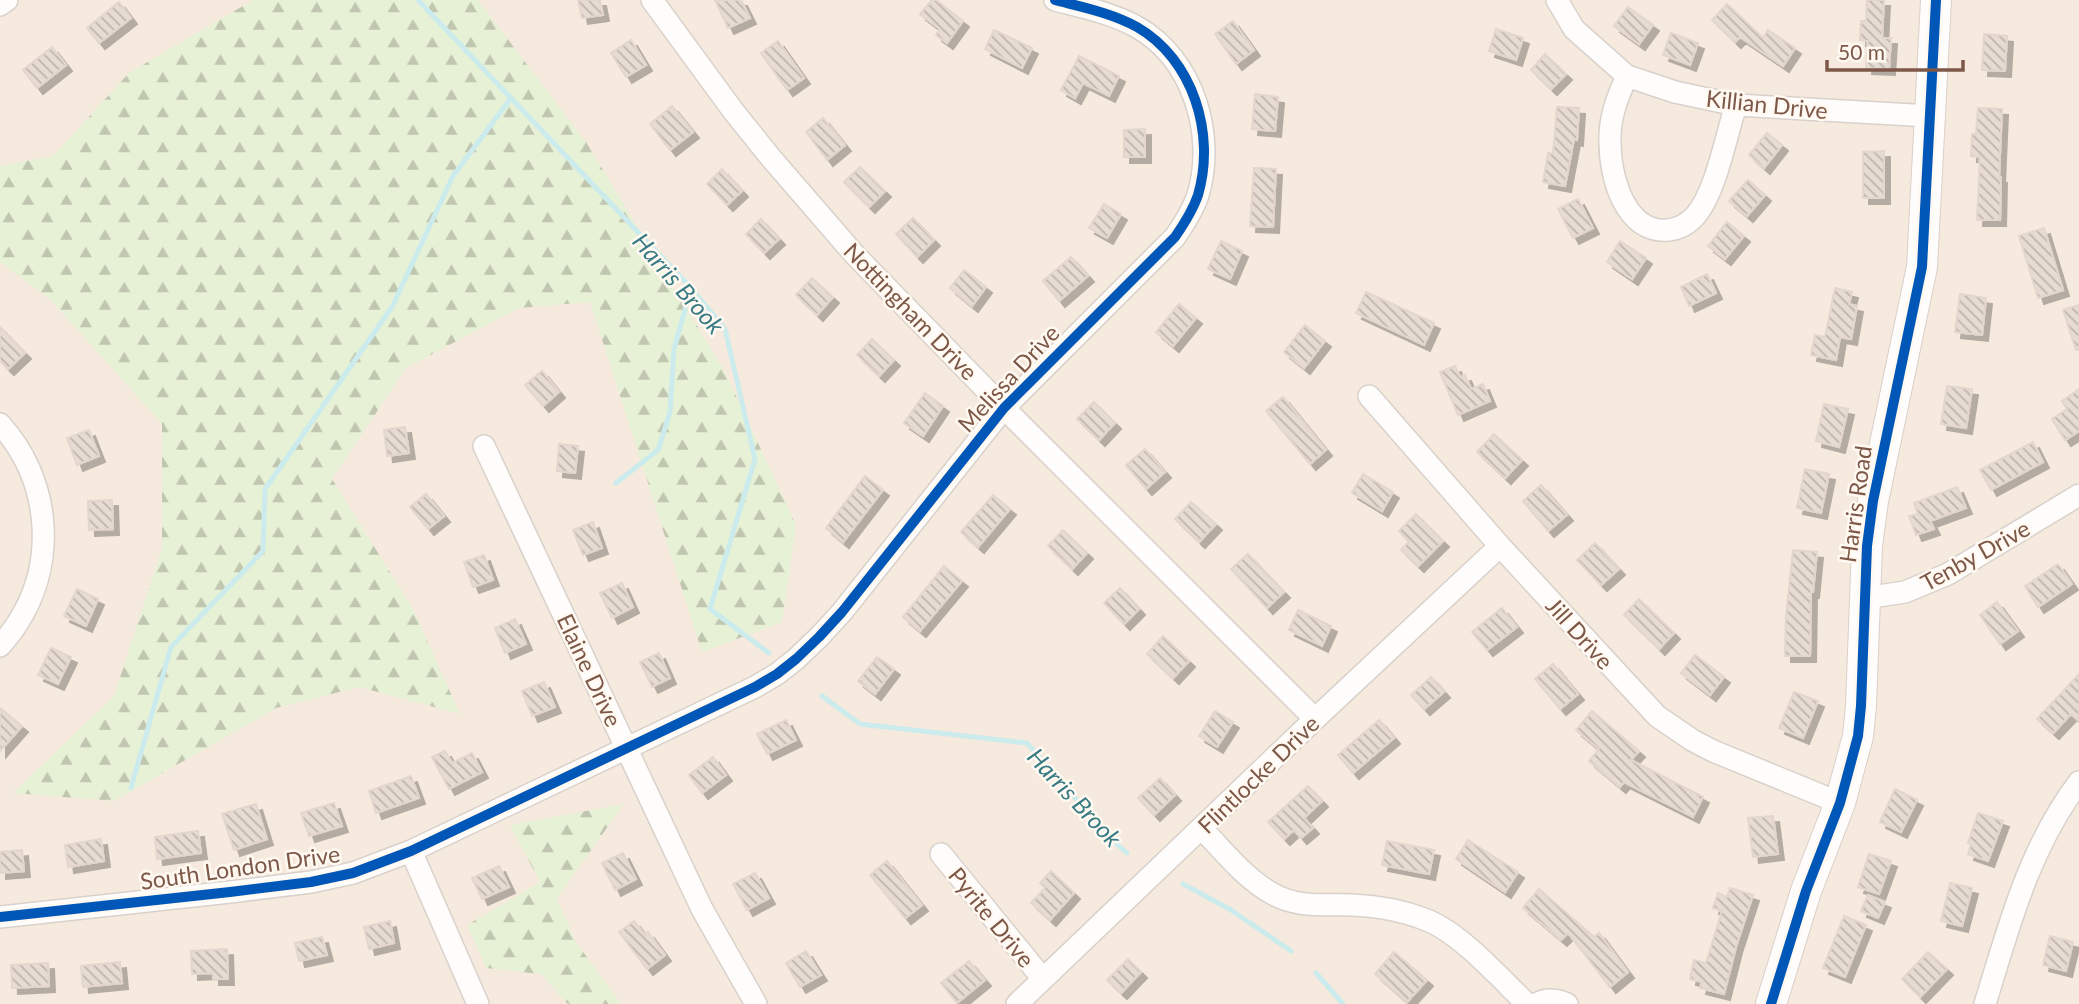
<svg xmlns="http://www.w3.org/2000/svg" width="2079" height="1004" font-family="Lato,sans-serif">
<style>
.residential{fill:#f6e9dd}
.forest{fill:url(#forest-firs)}
.lines{fill:none;stroke-linecap:round;stroke-linejoin:round}
.stream{stroke:#ccebec;stroke-width:5}
.building{fill:url(#building-back-hatch);stroke:#e4d6ce;stroke-width:2;filter:url(#shadow)}
.street-casing{stroke:#d9d1cb;stroke-width:24}
.secondary-casing{stroke:#dacfc9;stroke-width:32}
.street{stroke:#fefdfc;stroke-width:21}
.secondary{stroke:#fefdfc;stroke-width:30}
.cycleway-casing{stroke:#fff9f1;stroke-width:15}
.cycleway{stroke:#0057b8;stroke-width:10}
.labels{text-anchor:middle;dominant-baseline:central;stroke-width:5;stroke-linejoin:round;paint-order:stroke}
.street-label{font-size:23px;fill:#7d5848;stroke:#fff9f1}
.water-label{font-size:24px;font-style:italic;fill:#397b84;stroke:#fff9f1}
</style>
<defs>
<pattern id="forest-firs" width="22" height="20" patternUnits="userSpaceOnUse" patternTransform="scale(1.75)"><rect width="22" height="20" fill="#e7f1d6"/><path d="M5 1l3.5 6h-7zM16 11l3.5 6h-7z" fill="#c0c6b0"/></pattern>
<pattern id="building-back-hatch" width="6" height="6" patternUnits="userSpaceOnUse" patternTransform="scale(1.75)"><rect width="6" height="6" fill="#e7dcd3"/><path d="M-1 5l2 2M0 0l6 6M5-1l2 2" fill="none" stroke="#c0b5ad"/></pattern>
<filter id="shadow"><feDropShadow dx="6" dy="6" stdDeviation="0" flood-color="#0004"/></filter>
</defs>
<rect width="100%" height="100%" fill="#faf4ed"/>
<path class="residential" d="M0 0H2079V1004H0Z"/>
<path class="forest" d="M253 0H478L586 142 725 372 796 525 782 622 702 652 590 302 519 308 406 368 332 479 413 609 460 714 359 687 276 708 114 801 13 793 114 696 162 548V424L52 301 0 262V166L53 156 129 73Z
M624 804 557 898 576 942 621 1004H568L541 974 486 968 467 925 540 882 510 825Z"/>
<g class="lines">
<path class="stream" d="M418 0 691 288 725 329 755 459 710 609 769 653
M616 483 658 450 670 412 674 349 691 288
M822 696 860 724 1027 743 1110 838 1127 853
M131 788 171 647 263 551 265 489 392 307 453 176 511 98
M1183 884 1231 910 1291 951
M1316 973 1343 1004"/>
</g>
<path class="building" d="M578 0H600L603 15 582 18Z
M715 0H741L750 18 728 28Z
M932 0H936L963 21 947 43 936 35 940 29 920 14Z
M1867 0H1884L1882 38H1891L1889 69 1866 68 1868 41 1860 40 1861 21H1866Z
M119 2 131 18 99 43 87 28Z
M1727 4 1763 38 1768 30 1795 48 1783 66 1740 37 1735 42 1712 20Z
M1628 7 1653 25 1639 44 1614 26Z
M1233 21 1254 50 1236 64 1215 34Z
M1496 29 1523 38 1516 60 1489 51Z
M994 30 1032 48 1022 68 985 49Z
M1671 33 1698 43 1690 65 1663 55Z
M1984 34 2007 36 2005 71 1982 70Z
M631 40 646 65 626 77 611 53Z
M778 41 804 78 787 90 761 53Z
M52 47 66 65 37 88 23 70Z
M1545 54 1566 74 1551 89 1531 70Z
M1079 56 1119 76 1109 96 1083 83 1075 98 1061 90Z
M1255 94 1278 97 1275 131 1252 129Z
M672 106 693 132 670 150 650 124Z
M1557 107 1579 108 1577 140 1574 139 1565 186 1543 182 1548 153 1553 154Z
M1978 108 2002 109 1999 177H2001L2000 220H1977L1980 157 1971 156 1972 134H1976Z
M823 118 845 145 827 160 806 132Z
M1145 129V157H1124V130Z
M1767 133 1782 145 1764 168 1749 155Z
M1884 151V198H1863V152Z
M860 167 885 191 869 207 844 182Z
M1254 168 1276 169 1273 227 1250 226Z
M722 169 742 191 727 205 707 184Z
M1748 180 1765 195 1747 216 1729 201Z
M1578 199 1593 228 1573 238 1558 209Z
M1104 204 1121 214 1107 238 1089 228Z
M913 218 934 240 917 257 896 234Z
M761 219 779 239 764 253 746 234Z
M1727 222 1744 236 1725 259 1708 246Z
M2044 228 2063 290 2038 298 2019 236Z
M1221 241 1242 251 1230 279 1208 269Z
M1620 241 1646 258 1632 279 1607 262Z
M1071 257 1088 276 1059 301 1043 281Z
M964 270 986 287 972 306 950 288Z
M1707 274 1716 293 1689 306 1681 287Z
M812 278 833 297 817 315 796 295Z
M1835 288 1852 292 1849 304 1857 306 1851 339 1840 337 1836 360 1811 355 1815 335 1825 337Z
M1366 292 1434 323 1424 345 1356 313Z
M1960 294 1986 298 1982 335 1955 332Z
M1179 304 1196 318 1173 346 1156 332Z
M2079 305V350H2076L2063 310Z
M1305 325 1325 341 1304 368 1284 352Z
M0 327 25 353 8 369 0 361Z
M872 339 894 360 879 376 857 355Z
M1455 366 1460 377 1465 375 1471 389 1483 384 1490 401 1458 415 1440 372Z
M542 371 559 392 543 406 525 385Z
M1947 386 1972 389 1966 428 1941 424Z
M2079 389V431L2065 440 2052 419 2067 409 2062 401Z
M925 393 943 406 923 436 904 423Z
M1283 397 1326 450 1310 464 1266 411Z
M1094 402 1115 423 1099 440 1077 419Z
M1824 404 1848 409 1839 447 1816 441Z
M405 427 409 453 387 456 384 430Z
M89 430 99 456 77 465 67 438Z
M1494 434 1522 460 1505 478 1477 452Z
M2033 442 2043 462 1991 490 1980 470Z
M559 444 578 446 575 473 557 471Z
M1145 449 1165 472 1146 489 1126 465Z
M1805 469 1829 474 1821 513 1797 508Z
M1363 474 1393 492 1382 511 1352 493Z
M865 476 883 490 843 542 826 528Z
M1541 485 1567 515 1548 531 1523 501Z
M1957 487 1966 508 1930 521 1934 529 1916 535 1909 516 1918 514 1914 503Z
M426 494 444 516 428 529 410 507Z
M993 495 1010 509 978 547 961 532Z
M112 500 113 529 89 530 88 501Z
M1191 502 1216 524 1199 542 1175 519Z
M1416 514 1443 541 1418 566 1401 550 1409 542 1399 531Z
M593 522 602 548 583 555 573 530Z
M1063 530 1087 553 1072 569 1048 546Z
M1595 543 1619 569 1601 585 1577 560Z
M1793 550 1817 552 1813 592H1811L1810 656H1785L1786 616Z
M1248 554 1284 592 1267 608 1231 569Z
M484 555 493 580 473 587 464 562Z
M2058 564 2072 584 2038 607 2025 586Z
M944 566 962 581 920 631 903 617Z
M622 583 633 607 612 618 600 593Z
M1120 588 1139 609 1124 624 1104 603Z
M77 589 98 599 86 626 64 616Z
M1639 599 1674 633 1659 649 1624 615Z
M1997 602 2018 631 2000 644 1980 615Z
M1502 608 1517 627 1487 650 1472 632Z
M1298 610 1331 626 1322 646 1289 630Z
M515 619 526 644 505 653 495 628Z
M1163 636 1189 661 1173 678 1147 654Z
M51 648 71 657 58 684 38 675Z
M659 653 670 678 652 687 640 662Z
M1695 655 1724 677 1710 695 1681 673Z
M877 657 894 669 875 694 858 681Z
M1553 664 1578 694 1560 709 1535 679Z
M2079 674V721L2071 714 2053 733 2037 719Z
M1431 677 1444 692 1424 709 1411 695Z
M544 682 555 707 532 716 522 691Z
M1794 692 1818 701 1803 738 1779 728Z
M0 708 22 726 0 751Z
M1215 711 1233 722 1217 747 1199 736Z
M1592 711 1639 751 1631 760 1703 797 1693 817 1624 782 1620 787 1589 761 1599 749 1576 730Z
M786 720 796 740 767 754 757 734Z
M1379 720 1394 738 1353 773 1338 755Z
M445 751 452 763 472 753 482 772 449 789 432 757Z
M713 757 726 775 702 793 689 775Z
M411 776 419 798 376 813 369 791Z
M1160 778 1175 795 1154 815 1138 798Z
M1308 786 1322 801 1304 818 1313 828 1301 838 1294 830 1284 839 1268 822Z
M1895 789 1917 800 1901 832 1880 822Z
M334 803 342 826 309 836 301 813Z
M256 804 267 839 234 850 222 814Z
M1978 813 2003 821 1988 861 1968 854 1971 844 1968 843Z
M1773 816 1778 854 1753 857 1748 818Z
M198 831 201 853 157 859 155 837Z
M101 839 104 861 68 867 65 845Z
M1468 840 1518 872 1505 892 1456 859Z
M1387 841 1434 850 1429 874 1382 865Z
M22 850 24 871 0 873V852Z
M623 853 636 879 615 890 602 863Z
M1869 854 1891 861 1879 894 1858 887Z
M887 861 922 905 905 918 870 875Z
M499 866 509 887 482 899 472 878Z
M1051 871 1074 893 1050 920 1031 903 1045 888 1040 883Z
M755 873 769 898 747 910 733 884Z
M1950 883 1972 888 1962 926 1941 921Z
M1730 888 1753 895 1736 947 1724 994 1700 988 1702 982 1690 979 1694 960 1706 963 1722 911 1713 908 1718 893 1727 897Z
M1539 889 1594 937 1599 933 1628 972 1610 987 1568 933 1561 940 1523 908Z
M1868 895 1885 902 1878 918 1861 911Z
M1844 916 1866 925 1845 977 1823 968Z
M390 921 394 943 369 949 364 927Z
M634 921 645 935 648 932 665 955 647 969 619 932Z
M2050 936 2073 942 2066 971 2043 965Z
M322 937 327 955 299 961 295 943Z
M227 949 228 979H213V973L192 974 191 951Z
M806 951 821 975 800 987 786 963Z
M1394 952 1427 980 1407 1002 1375 974Z
M1928 952 1947 969 1920 997 1902 979Z
M1128 959 1141 972 1121 993 1107 980Z
M969 961 985 980 957 1003 941 983Z
M120 962 122 983 83 987 81 966Z
M48 963 49 986 12 988 11 965Z"/>
<g class="lines">
<g class="street-casing">
<path id="street" d="M652 0 734 112 771 158 855 255 1004 408 1315 719
M1557 0 1574 29 1627 76 1675 92 1736 105 1930 116
M0 5 7 0
M1627 76C1617 98 1609 118 1610 143 1610 176 1625 234 1668 230 1679 229 1689 223 1696 215 1716 191 1726 136 1736 105
M1369 396 1500 546 1657 716 1692 740 1713 751 1840 803
M0 424C50 479 58 561 17 624 12 632 6 639 0 646
M484 446 702 909 756 1004
M1865 598 1905 592 1948 574 2079 495
M1202 829C1224 851 1245 879 1273 894 1298 908 1324 904 1351 905 1378 906 1405 911 1429 921 1462 935 1501 979 1527 1004
M411 851 478 1004
M941 854 1043 979
M0 917 230 892 311 882 353 873 411 851 755 687 777 674 796 659 819 637 842 612 1004 408 1175 237C1184 224 1193 210 1198 195 1216 134 1193 59 1137 27 1112 13 1082 7 1055 0
M1017 1004 1315 719 1500 546
M1536 1004C1547 998 1556 999 1567 1004
M1985 1004C2009 926 2029 848 2079 782"/>
</g>
<g class="secondary-casing">
<path id="secondary" d="M1771 1004 1806 891 1840 803 1858 736 1861 706 1867 546 1873 501 1922 267 1936 0"/>
</g>
<use href="#street" class="street"/>
<use href="#secondary" class="secondary"/>
<g class="cycleway-casing">
<path id="cycleway" d="M0 917 230 892 311 882 353 873 411 851 755 687 777 674 796 659 819 637 842 612 1004 408 1175 237C1184 224 1193 210 1198 195 1216 134 1193 59 1137 27 1112 13 1082 7 1055 0
M1771 1004 1806 891 1840 803 1858 736 1861 706 1867 546 1873 501 1922 267 1936 0"/>
</g>
<use href="#cycleway" class="cycleway"/>
</g>
<g class="labels">
<g class="street-label">
<text transform="translate(1767 104) rotate(6)">Killian Drive</text>
<text transform="translate(911 311) rotate(46)">Nottingham Drive</text>
<text transform="translate(1008 378) rotate(-47)">Melissa Drive</text>
<text transform="translate(1855 504) rotate(-82)">Harris Road</text>
<text transform="translate(1975 555) rotate(-29)">Tenby Drive</text>
<text transform="translate(1580 633) rotate(48)">Jill Drive</text>
<text transform="translate(590 670) rotate(65)">Elaine Drive</text>
<text transform="translate(1258 774) rotate(-44)">Flintlocke Drive</text>
<text transform="translate(240 867) rotate(-8)">South London Drive</text>
<text transform="translate(992 917) rotate(51)">Pyrite Drive</text>
</g>
<g class="water-label">
<text transform="translate(679 283) rotate(49)">Harris Brook</text>
<text transform="translate(1075 797) rotate(47)">Harris Brook</text>
</g>
</g>
<path d="M1827 60v10h136v-10" fill="none" stroke="#7d5848" stroke-width="3.5"/>
<text x="1838" y="60" font-size="21" fill="#7d5848" stroke="#fff9f1" stroke-width="5" paint-order="stroke">50 m</text>
</svg>
